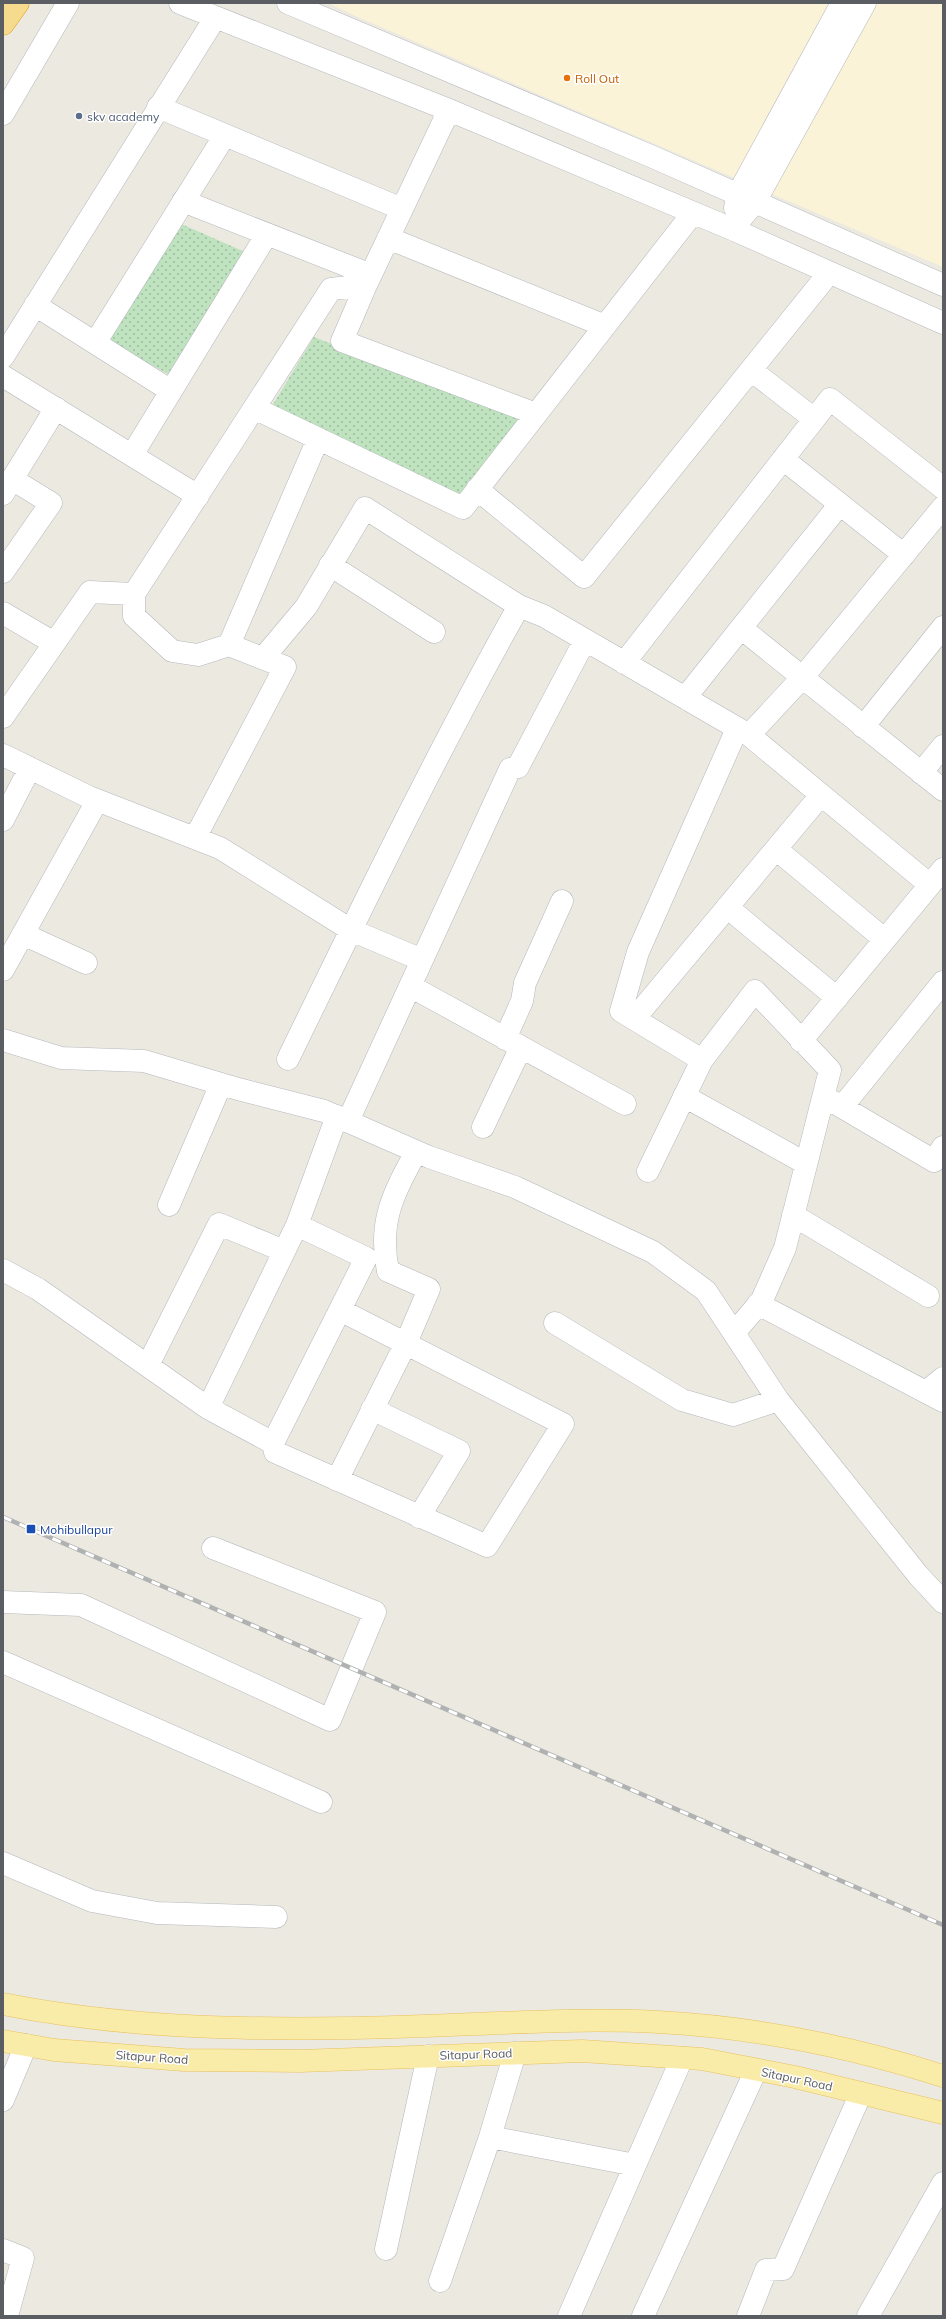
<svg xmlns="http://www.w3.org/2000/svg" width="946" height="2319" font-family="Mulish,sans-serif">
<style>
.commercial{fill:#fbf3d7}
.park{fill:url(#park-dots)}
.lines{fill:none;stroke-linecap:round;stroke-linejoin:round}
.minor-casing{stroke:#b4b7bb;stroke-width:23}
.major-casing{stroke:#e8c15e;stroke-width:23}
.highway-casing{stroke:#de9d0f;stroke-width:23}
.minor{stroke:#fff;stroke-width:22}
.major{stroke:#f9eca9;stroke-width:22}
.highway{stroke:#f6db8e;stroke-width:22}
.rail-casing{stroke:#b0b1b1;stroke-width:4.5}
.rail{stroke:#fff;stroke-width:3;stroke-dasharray:9;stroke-linecap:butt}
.food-dot{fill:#e8710a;stroke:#fff;stroke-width:1.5}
.service-dot{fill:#5c6f8a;stroke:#fff;stroke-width:1.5}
.transit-dot{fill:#1a4fb4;stroke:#fff;stroke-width:1.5}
.labels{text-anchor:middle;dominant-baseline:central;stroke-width:3;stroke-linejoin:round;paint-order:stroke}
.food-label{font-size:12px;fill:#c56008;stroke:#fff;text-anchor:start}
.service-label{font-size:12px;fill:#4e5e75;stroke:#fff;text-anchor:start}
.transit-label{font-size:12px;fill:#164399;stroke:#fff;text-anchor:start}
.street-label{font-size:12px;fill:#5a5d61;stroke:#fff}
</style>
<defs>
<pattern id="park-dots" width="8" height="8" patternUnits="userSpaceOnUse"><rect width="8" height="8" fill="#bfe2bf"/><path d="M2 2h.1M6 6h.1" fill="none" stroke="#9eba9f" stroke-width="1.8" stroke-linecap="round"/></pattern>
</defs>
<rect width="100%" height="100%" fill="#ece9e1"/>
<path class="commercial" d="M328 3H943V267L360 18Z"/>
<path class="park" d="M179 223 245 252 168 374 108 341Z
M314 337 519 419 459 496 272 406Z"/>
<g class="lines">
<g class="minor-casing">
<path id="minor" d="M180 3 449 110 732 229 943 323
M288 3 653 157 943 285
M158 107 402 209
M3 114 68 3
M183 201 371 275
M735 208 738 194 842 3
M732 229 755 202 865 3
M388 238 605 326
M366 285 342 341 536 414
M35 305 171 391
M95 343 225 135
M3 357 215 18
M751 370 814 419
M3 376 198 496
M254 408 463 508 693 213
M132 455 267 234
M783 459 904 555
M477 489 584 577 829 273
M3 494 56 408
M330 565 434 632
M3 572 51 503 12 479
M134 594V616L172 651 198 655 229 645 318 439
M3 613 54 643
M741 628 943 790
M264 657 306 607 365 508 519 606 544 616 749 735 930 885
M624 663 830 399 943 488
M685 698 840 504
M3 717 90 592 134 594 331 289 366 285 449 110
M863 727 943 627
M749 735 802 678 943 507
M3 755 89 797 220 848 351 930 422 960
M921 773 943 746
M3 820 30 768
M195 838 285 667 229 645
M776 849 884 939
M727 907 837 998
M23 934 86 963
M3 970 97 801
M410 986 625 1104
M634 1019 821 795
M505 1039 522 1001 525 983 562 901
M3 1040 61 1058 144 1061 238 1089 324 1111 429 1157 515 1187 653 1252 706 1291 778 1400 918 1575 943 1602
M801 1041 943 869
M288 1059C362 907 436 754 519 606
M702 1060 621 1011 638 952 737 729
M684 1096 805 1163
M830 1100 934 1161 943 1147
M842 1107 943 982
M348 1121 510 769 518 767 585 640
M483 1127 521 1047
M648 1171 702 1060 755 991 830 1070 785 1248 762 1300 734 1333
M169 1205 221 1084
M793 1215 928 1296
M3 1270 38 1289 208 1408 273 1443 275 1452 487 1546 563 1424 340 1310
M758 1304 943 1401
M555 1323 682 1400 733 1415 778 1400
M148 1365 219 1224 284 1251
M927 1391 943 1378
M208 1408 297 1225 337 1116
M372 1409 459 1451 419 1517
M273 1443 366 1258 297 1225
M337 1480 406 1343 429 1289 388 1271C378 1222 393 1194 416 1152
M3 1602 81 1605 330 1720 375 1612 213 1548
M3 1662 321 1802
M3 1863 92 1901 157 1913 276 1917
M515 2053 490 2137 635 2165
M3 2100 26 2045
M386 2249 428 2056
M3 2250 23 2258 7 2316
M440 2281 490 2137
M569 2316 682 2058
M643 2316 756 2070
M748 2316 766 2270 783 2269 861 2093
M868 2316 943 2183"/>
</g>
<g class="major-casing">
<path id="major" d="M3 2004C118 2027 237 2030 354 2028 455 2027 557 2017 658 2022 753 2027 852 2047 943 2076
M3 2041 54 2050 184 2060 300 2061 582 2051 702 2059 795 2077 943 2113"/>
</g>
<g class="highway-casing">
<path id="highway" d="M3 24 18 3"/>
</g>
<use href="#minor" class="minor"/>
<use href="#major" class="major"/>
<use href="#highway" class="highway"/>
<g class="rail-casing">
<path id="rail" d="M3 1517 943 1925"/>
</g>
<use href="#rail" class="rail"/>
</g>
<circle class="food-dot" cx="567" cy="78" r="4"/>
<circle class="service-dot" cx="79" cy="116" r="4"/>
<rect class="transit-dot" x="26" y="1524" width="10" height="10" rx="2"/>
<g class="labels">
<g class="food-label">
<text x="575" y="78">Roll Out</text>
</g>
<g class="service-label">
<text x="87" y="116">skv academy</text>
</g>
<g class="transit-label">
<text x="40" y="1529">Mohibullapur</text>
</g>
<g class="street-label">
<text transform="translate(476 2054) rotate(-2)">Sitapur Road</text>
<text transform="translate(152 2057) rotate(4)">Sitapur Road</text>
<text transform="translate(797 2079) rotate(12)">Sitapur Road</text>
</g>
</g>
<rect width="946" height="2319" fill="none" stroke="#5a5d61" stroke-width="8"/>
</svg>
